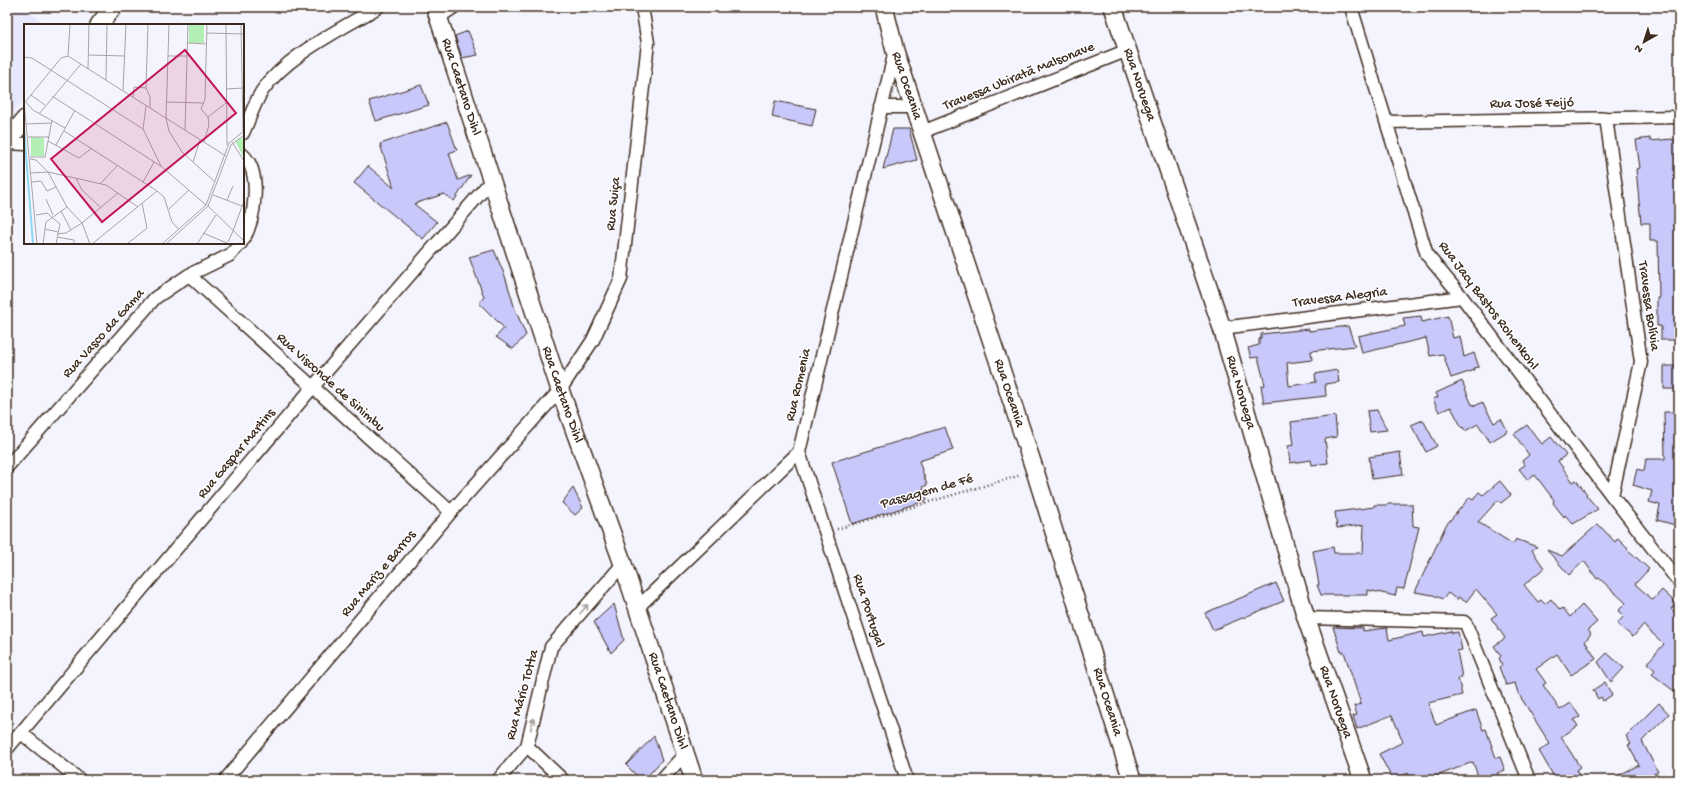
<svg xmlns="http://www.w3.org/2000/svg" width="1686" height="787" font-family="'Gochi Hand',sans-serif">
<style>
.built{fill:#e7e7fd}
.building{fill:#c8c8fb;stroke:#3b2a1e}
.lines{fill:none;stroke-linecap:round;stroke-linejoin:round}
.street-casing{stroke:#3b2a1e;stroke-width:15}
.secondary-casing{stroke:#3b2a1e;stroke-width:20}
.path{stroke:#3b2a1e;stroke-width:2.5;stroke-dasharray:1 3;stroke-linecap:butt}
.street{stroke:#fff;stroke-width:12}
.secondary{stroke:#fff;stroke-width:17}
.oneway{stroke:#a79f9a}
.labels{text-anchor:middle;dominant-baseline:central;stroke-width:3;stroke-linejoin:round;paint-order:stroke}
.street-label{font-size:14px;fill:#3b2a1e;stroke:#fff}
.inset-river{fill:none;stroke:#8ed7ef;stroke-width:2}
.inset-road{fill:none;stroke:#aaa3a4;stroke-width:1}
.view{fill:#c2185b;fill-opacity:0.15;stroke:#c2185b;stroke-width:2}
.inset-edge{fill:none;stroke:#3b2a1e;stroke-width:2}
</style>
<rect width="100%" height="100%" fill="#f4f4fe"/>
<filter id="ink" filterUnits="userSpaceOnUse"><feTurbulence type="fractalNoise" baseFrequency=".025" numOctaves="2"/><feDisplacementMap in="SourceGraphic" scale="8" xChannelSelector="R" yChannelSelector="G"/><feConvolveMatrix kernelMatrix="1 2 1 2 8 2 1 2 1" color-interpolation-filters="sRGB"/></filter>
<g filter="url(#ink)">
<path class="built" d="M7 7H23L47 25H25V97L14 111 7 106Z"/>
<path class="building" d="M468 31 478 55 462 58 455 36Z
M421 85 429 105 376 121 369 101Z
M775 101 816 109 812 126 772 117Z
M447 122 457 150 449 153 458 180 471 175 454 201 444 194 414 204 437 222 423 239 354 183 368 166 394 188 380 144Z
M893 129H909L917 160 883 169Z
M1650 138V141L1672 139V140H1679V340H1661V326H1657V298H1659L1658 241H1650V223H1641L1636 169 1640 168 1636 140Z
M494 250 505 276 515 309 526 335 513 349 496 337 504 328 479 303 484 297 469 257Z
M1421 316 1422 322 1448 316 1453 338 1460 336 1464 357 1474 353 1479 367 1474 368 1475 370 1451 378 1443 354 1430 356 1426 338 1362 353 1358 336 1405 326 1403 318Z
M1348 326 1355 346 1311 351 1312 360 1287 363 1289 386 1316 382 1315 374 1337 370 1339 382 1325 384 1326 396 1264 403 1261 386 1265 385 1258 357 1251 358 1248 348 1259 345V339L1261 338V334L1309 329V331Z
M1664 366H1679V389H1664Z
M1462 381 1472 405 1474 404 1475 406 1482 402 1494 423 1501 419 1508 431 1490 442 1478 424 1465 431 1463 427 1462 428 1451 407 1439 412 1433 399 1438 397 1436 393Z
M1377 410 1387 430 1370 432 1367 411Z
M1664 412H1679V526L1657 520 1660 505 1649 502 1652 491 1633 485 1637 469 1644 471 1646 459H1665Z
M1335 416 1337 437 1325 439 1328 463 1312 465 1311 460 1290 463 1288 446 1294 445 1291 422Z
M1423 420 1437 446 1426 452 1411 425Z
M1527 425 1542 444 1551 437 1566 455 1558 461 1573 482 1576 480 1587 494 1586 495 1598 509 1573 524 1565 515 1564 517 1553 503 1554 500 1535 475 1528 480 1519 469 1525 465 1522 461 1529 455 1514 434Z
M945 427 953 450 919 461 927 485 923 487 927 500 852 524 832 462Z
M1400 452 1403 475 1372 479 1369 457Z
M1500 481 1511 495 1501 503 1498 500 1478 522 1513 544 1516 539 1537 547 1532 550 1544 568 1524 585 1538 602 1541 600 1545 604 1551 599 1560 610 1563 608 1570 617 1582 605 1597 622 1588 630 1591 634 1585 641 1596 659 1571 675 1557 654 1536 669 1546 683 1543 685 1560 710 1571 703 1580 717 1574 720 1578 726 1561 737 1580 767 1576 770 1582 780H1556L1539 751 1550 744 1518 693 1515 683 1506 685 1499 667 1502 665 1499 658 1501 656 1494 646 1505 638 1491 618 1497 614 1476 589 1466 602 1458 597 1457 600 1448 593 1443 599 1433 595 1415 592 1446 525 1470 497 1473 499 1479 492 1483 495Z
M573 488 583 508 575 515 562 503Z
M1387 504H1412L1413 526 1419 527 1404 589 1397 588 1395 596 1368 590V595H1321L1317 585H1319L1313 551 1333 547 1334 553H1363L1364 525 1337 528 1335 512 1374 507V505H1387Z
M1598 524 1615 542 1618 538 1628 548 1627 549 1649 569 1635 584 1653 600 1662 590 1676 603 1671 609 1679 615V695L1652 674 1655 670 1647 663 1664 644 1643 625 1633 637 1617 624 1624 616 1618 611 1626 603 1599 578 1597 579 1584 561 1569 575 1547 550 1562 556Z
M1276 583 1284 601 1213 630 1205 613Z
M614 604 624 640 611 653 594 622Z
M1333 627 1363 628V631L1387 628 1389 640 1423 632 1424 637 1451 631 1452 633 1458 632 1462 650 1457 651 1462 677 1458 678 1462 695 1428 703 1436 725 1476 710 1483 730 1486 729 1496 758 1500 757 1505 770 1497 773 1501 780H1483L1482 778 1479 779 1473 762 1434 777V780H1411L1408 773 1393 780 1379 754 1403 742 1392 715 1357 729 1353 716 1357 715 1354 706 1361 704 1344 652H1341Z
M1607 653 1624 668 1611 682 1598 662Z
M1605 682 1612 695 1603 701 1601 697 1598 699 1593 690Z
M1659 703 1669 714 1642 741 1658 772 1641 780H1609L1639 765 1628 745 1631 744 1626 736Z
M654 736 662 760 644 780H641L626 765Z"/>
<g class="lines">
<g class="street-casing">
<path id="street" d="M1351 7 1427 255 1462 297 1612 496 1679 582
M439 17 454 7
M881 107H913
M1606 118 1641 362 1612 496
M1386 122 1679 117
M922 132 1128 50
M243 133C249 120 254 104 262 91 287 55 340 30 378 7
M7 143 25 144
M243 155C262 172 255 220 243 240
M189 275 451 512
M1222 328 1462 297
M799 452 907 780
M7 467 155 298 189 275 230 255 241 243
M637 608 799 452 895 51
M1306 618 1464 622 1466 624 1529 780
M21 733 80 780
M527 746 563 780
M7 749 312 388 491 181
M225 780 451 512 560 390 593 340 621 279 648 43 642 7
M498 780 527 746 551 647 623 564
M661 780 685 754"/>
</g>
<g class="secondary-casing">
<g id="secondary">
<path id="s1" d="M435 7 560 390 623 564 694 780"/>
<path id="s2" d="M884 7 895 51 1035 471 1132 780"/>
<path id="s3" d="M1113 7 1222 328 1306 618 1363 780"/>
<path d="M99 25 113 7"/>
<path d="M7 142 25 119"/>
</g>
</g>
<path class="path" d="M837 529 1021 475"/>
<use href="#street" class="street"/>
<use href="#secondary" class="secondary"/>
</g>
<defs><path id="oneway-shaft" d="M-6 0H5M1.5-3L5.5 0L1.5 3" fill="none" stroke-width="1.6" stroke-linecap="round" stroke-linejoin="round"/></defs>
<g class="oneway">
<use href="#oneway-shaft" transform="translate(584 609) rotate(-49)"/>
<use href="#oneway-shaft" transform="translate(532 724) rotate(-76)"/>
</g>
</g>
<g class="labels">
<g class="street-label">
<text transform="translate(1019 77) rotate(-22)">Travessa Ubiratã Malsonave</text>
<text stroke="none"><textPath href="#s3" startOffset="82">Rua Noruega</textPath></text>
<text stroke="none"><textPath href="#s2" startOffset="82">Rua Oceania</textPath></text>
<text stroke="none"><textPath href="#s1" startOffset="84">Rua Caetano Dihl</textPath></text>
<text transform="translate(1532 104) rotate(-1)">Rua José Feijó</text>
<text transform="translate(614 204) rotate(-84)">Rua Suiça</text>
<text transform="translate(1340 298) rotate(-7)">Travessa Alegria</text>
<text transform="translate(1488 306) rotate(53)">Rua Jacy Bastos Rohenkohl</text>
<text transform="translate(1648 306) rotate(82)">Travessa Bolívia</text>
<text transform="translate(104 334) rotate(-48)">Rua Vasco da Gama</text>
<text transform="translate(330 383) rotate(42)">Rua Visconde de Sinimbu</text>
<text transform="translate(799 385) rotate(-77)">Rua Romenia</text>
<text stroke="none"><textPath href="#s2" startOffset="406">Rua Oceania</textPath></text>
<text stroke="none"><textPath href="#s3" startOffset="406">Rua Noruega</textPath></text>
<text stroke="none"><textPath href="#s1" startOffset="408">Rua Caetano Dihl</textPath></text>
<text transform="translate(237 454) rotate(-50)">Rua Gaspar Martins</text>
<text transform="translate(927 492) rotate(-16)">Passagem de Fé</text>
<text transform="translate(379 574) rotate(-50)">Rua Mariz e Barros</text>
<text transform="translate(868 611) rotate(72)">Rua Portugal</text>
<text transform="translate(523 695) rotate(-75)">Rua Mário Totta</text>
<text stroke="none"><textPath href="#s1" startOffset="732">Rua Caetano Dihl</textPath></text>
<text stroke="none"><textPath href="#s2" startOffset="730">Rua Oceania</textPath></text>
<text stroke="none"><textPath href="#s3" startOffset="730">Rua Noruega</textPath></text>
</g>
</g>
<g transform="translate(24 24)">
<rect width="220" height="220" fill="#f4f4fe"/>
<path d="M165 0H180V19H165ZM7 113 20 114V132H7ZM220 113V134L211 117Z" fill="#b2efb4"/>
<path class="inset-river" d="M0 105 9 220"/>
<path class="inset-road" d="M102 0 99 67 202 132M124 0 122 64 126 73V84M145 0 142 94 145 107 158 128 191 158M202 0 203 121M217 0 219 107M183 9 220 10M164 19 182 20M64 31 101 32M44 32 99 67M44 32 46 0M144 32H163M0 33 8 34 119 105M64 45 65 0M82 56 83 0M202 65 220 64M7 71 21 81M28 72 138 143 182 181M109 73 110 63 122 64M0 76 9 86 41 104M2 77 37 34 44 32M0 78 13 220M143 78 179 79M122 82 119 105 137 142M15 90 57 40M184 93 202 79M2 100 27 99M161 106 164 0M40 107 133 167 140 173 148 198 155 206M4 113H25M24 117 55 134 68 124M180 118 185 101 184 93 177 85 181 75 183 0M208 118 220 137M32 121 51 86M6 133H21L28 96M6 135 12 136 24 148 43 183 58 199 66 220M169 138 176 116M7 149 24 148 82 161 114 183M52 154 58 166 76 183M8 158 17 157 23 167 32 163M119 158 130 138M76 160 93 142M189 171 218 182M22 175 29 191M203 176 209 162M184 182 220 217M145 185 165 166M37 187 47 206M12 191 23 189 36 200 32 220M21 205 34 208M209 207 220 177M179 209 203 219M33 210 42 209 58 199 94 169M33 213 50 216V220M204 218 209 207M19 220 22 198 43 183M68 220 133 167M103 220 123 204 118 179M138 220 182 181 205 119 220 107M142 220 184 182 207 121 220 111M173 220 192 191"/>
<path class="view" d="M161 26 212 89 78 198 27 135Z"/>
<rect width="220" height="220" class="inset-edge"/>
</g>
<rect width="1686" height="787" fill="none" stroke="#fff" stroke-width="24"/>
<rect x="12" y="12" width="1662" height="763" fill="none" stroke="#3b2a1e" stroke-width="1.5" filter="url(#ink)"/>
<g transform="translate(1644 42) rotate(219)" stroke="#ffffff" stroke-width="3" paint-order="stroke">
<path d="M0-3L7 15L0 10L-7 15Z" fill="#3b2a1e"/>
<text y="-6" font-size="11" font-weight="bold" text-anchor="middle" fill="#3b2a1e">N</text>
</g>
</svg>
